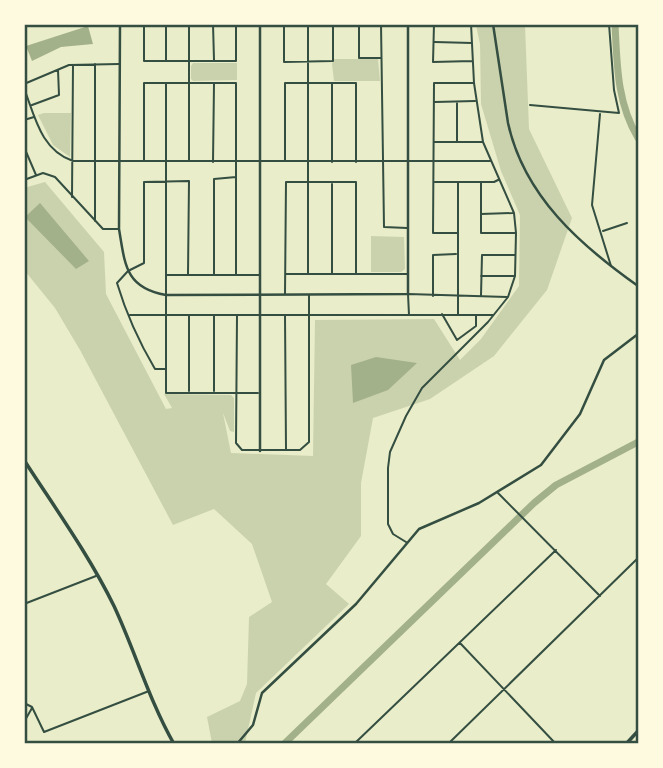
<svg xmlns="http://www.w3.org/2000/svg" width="663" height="768" font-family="Signika,sans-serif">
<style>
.green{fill:#cad2ad}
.water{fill:#a3b18a}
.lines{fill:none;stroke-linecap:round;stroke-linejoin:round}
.river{stroke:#a3b18a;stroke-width:7}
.minor{stroke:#344e41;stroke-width:2}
.tertiary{stroke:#344e41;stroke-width:2.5}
.trunk{stroke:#344e41;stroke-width:3.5}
.neatline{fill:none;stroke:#344e41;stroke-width:2.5}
</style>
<rect width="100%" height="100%" fill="#e9edc9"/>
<path class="green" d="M476 25H525L529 129 572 218 547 290 494 356 430 399 373 418 361 483V536L326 584 349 604 256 693 245 743H212L207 717 240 701 247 684 249 617 272 602 252 544 214 509 173 525 80 350 55 308 25 271 24 188 45 182 104 252 106 294 166 409 172 408 164 394 231 395 234 398V432L230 431 223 413 231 453 313 456 315 320 434 319 460 360 481 339 519 286 520 215 501 171 481 104 480 44Z
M334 59H378L380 81H334L332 64Z
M193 63H237V80L193 81 191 79V66Z
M44 113H71L70 157 53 145 38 115Z
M371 236 404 237 405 269 401 272H371Z"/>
<path class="water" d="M88 26 93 44 61 47 32 61 26 46Z
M40 203 89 261 76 269 25 217Z
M376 357 417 363 388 390 353 403 351 365Z"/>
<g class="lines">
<path class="river" d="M615 24C617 64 617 103 638 138
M284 744 534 503 556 485 638 442"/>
<path class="minor" d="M144 24V61H236V24
M213 24 214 60
M284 24V62L333 61V24
M308 24V274
M359 24V58H380
M381 24 384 227 407 228
M434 24 433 62 472 61
M435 42 472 43
M166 61V24
M24 84 69 65 119 64
M166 84V393H258
M332 84V162
M24 88C35 117 41 150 73 161H490
M435 102 475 101
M32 105 59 95 58 70
M530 105 619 113 614 90 609 24
M600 114 592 205 611 266
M24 120 34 117
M435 142H482
M457 142V102
M24 147 36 175
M144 160V83H236V274
M189 160V24
M285 161V83H356V162
M213 162 214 84
M24 180 43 173 55 177 103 229H118
M435 182H494L498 180
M481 182V233H516
M72 197 73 65
M481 214 513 213
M95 221V64
M603 231 627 223
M457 233H433L434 83H473
M332 273V184
M214 274V179L236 177
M286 274H407
M167 275H260
M481 276H514
M285 294 286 182H356V274
M481 295 482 255H514
M433 296V255L456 254
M442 314 457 340 476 326V315
M458 314V182
M130 315H493
M285 315 286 449
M409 315 408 294 507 297
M237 316 236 443 242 450H300L309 442V295
M165 369H155C139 342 126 313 117 283L128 271 144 263V182L189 181 188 274
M189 391V316
M214 391V316
M498 493 600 596
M406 542 393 534 388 524V468L390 452 406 416 422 388 488 322 508 297 515 276 516 233 514 213 483 142 474 83 471 24
M24 604 96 576
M460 643 556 744
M24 703 32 707 44 732 149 691
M24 722 32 708
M354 744 556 550
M448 744 638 558"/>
<path class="tertiary" d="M120 24 119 229C125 264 125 288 166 295L408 294V24
M493 24 508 123C524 196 580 245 638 286
M260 451V24
M237 744 253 725 262 693 356 604 419 529 479 503 541 465 580 414 604 360 638 334"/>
<path class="trunk" d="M24 460C55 508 89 555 114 606 135 651 149 700 174 744
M626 744 638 731"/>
</g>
<rect width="663" height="768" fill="none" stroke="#fefae0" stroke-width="52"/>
<rect x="26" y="26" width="611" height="716" class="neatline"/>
</svg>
